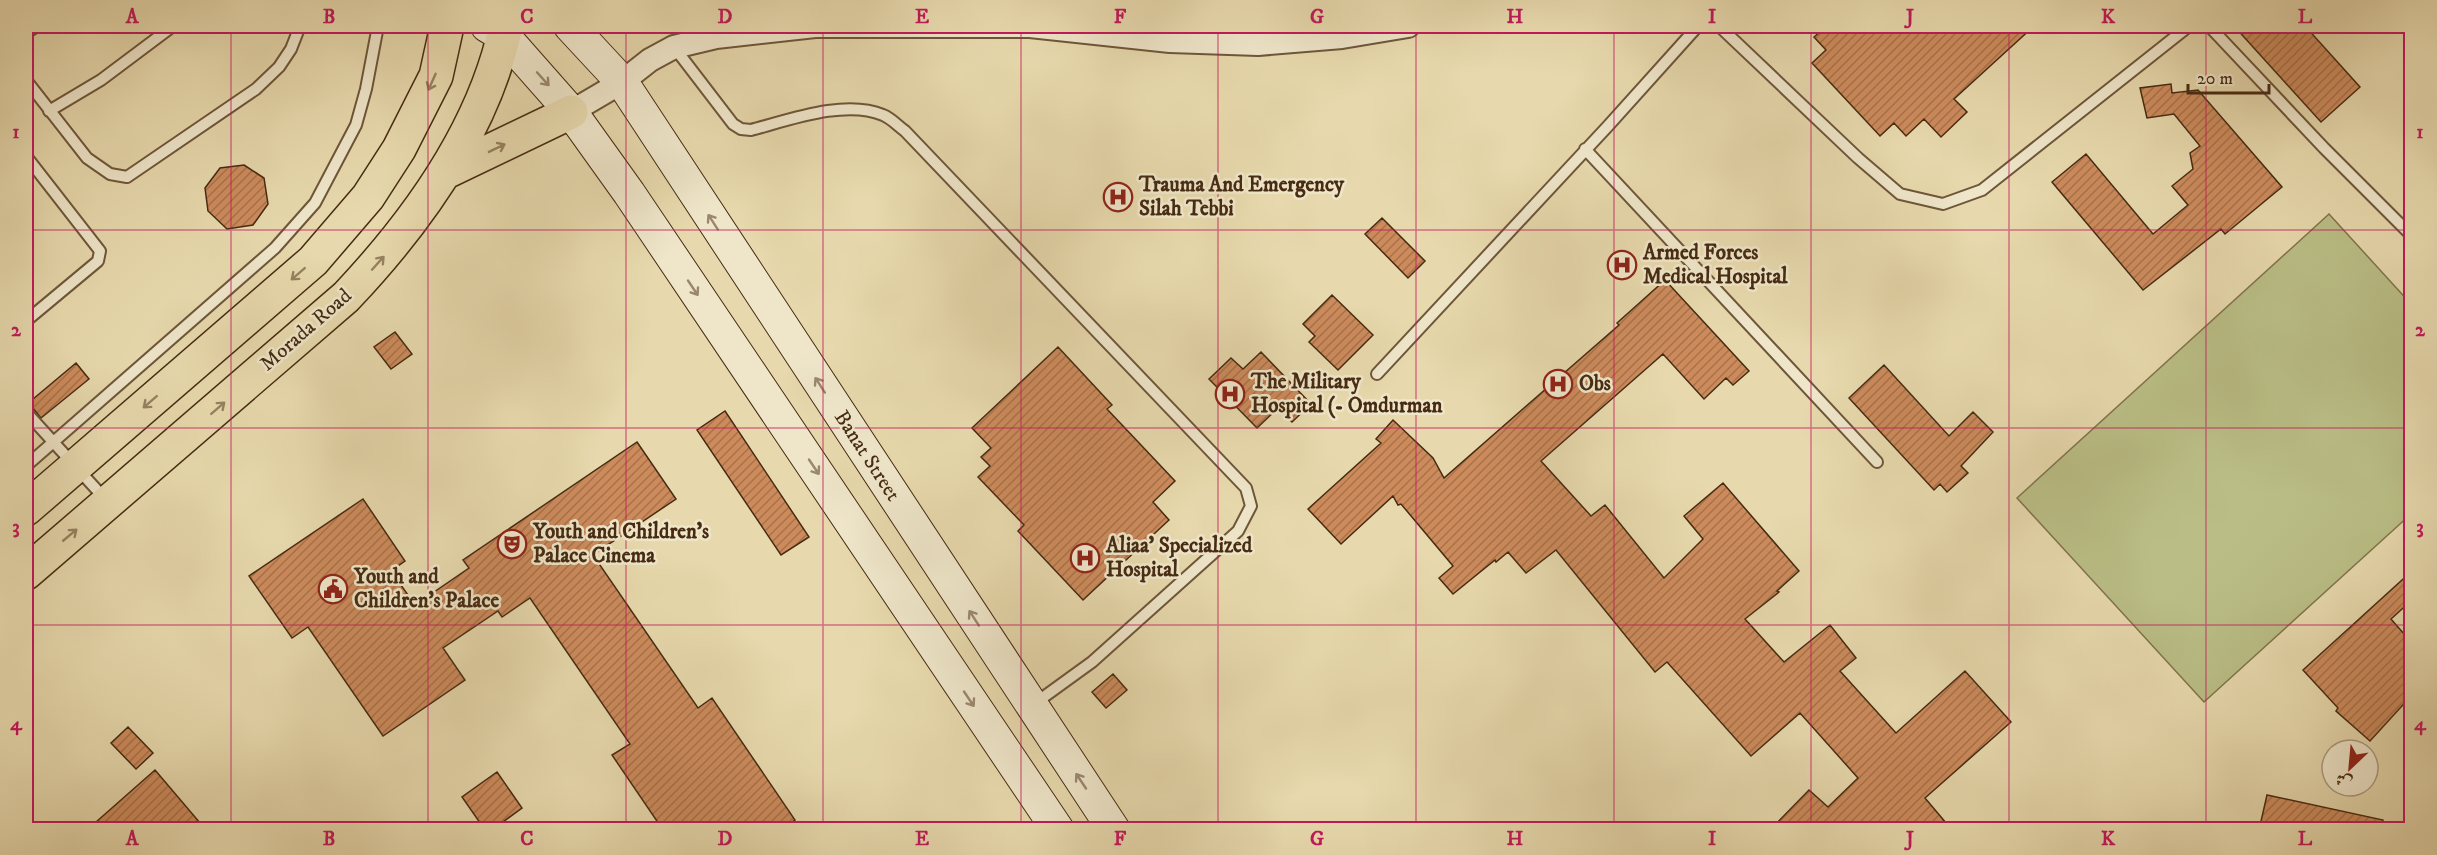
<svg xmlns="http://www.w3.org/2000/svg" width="2437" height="855" font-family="'IM FELL DW Pica',Amiri,serif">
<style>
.park{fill:#babe86;stroke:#80744c;stroke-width:1.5}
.building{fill:url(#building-hatch);stroke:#462b12;stroke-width:1.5}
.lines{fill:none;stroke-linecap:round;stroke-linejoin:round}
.lane-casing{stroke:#6e5639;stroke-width:14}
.street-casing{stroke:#6e5639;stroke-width:26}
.secondary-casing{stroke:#462b12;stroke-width:34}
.primary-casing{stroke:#462b12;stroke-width:36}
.lane{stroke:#efe6ca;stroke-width:10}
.street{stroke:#efe6ca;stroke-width:22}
.secondary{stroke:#efe6ca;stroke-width:32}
.primary{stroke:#e7d9ad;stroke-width:33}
.oneway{stroke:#9a886e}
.oneway2{stroke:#968260}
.grid{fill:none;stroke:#c2185b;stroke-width:1.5;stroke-opacity:0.55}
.labels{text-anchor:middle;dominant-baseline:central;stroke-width:5;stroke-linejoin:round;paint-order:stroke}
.poi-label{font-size:21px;font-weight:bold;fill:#462b12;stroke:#efe6ca;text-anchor:start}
.street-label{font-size:21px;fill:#462b12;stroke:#efe6ca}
.neatline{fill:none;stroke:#c2185b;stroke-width:2}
.grid-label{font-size:20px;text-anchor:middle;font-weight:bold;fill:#c2185b}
</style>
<defs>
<pattern id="building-hatch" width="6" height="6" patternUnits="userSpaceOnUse" patternTransform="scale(1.5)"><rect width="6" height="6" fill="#cd8b5c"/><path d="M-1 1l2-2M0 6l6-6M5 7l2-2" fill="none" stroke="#a8724b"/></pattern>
</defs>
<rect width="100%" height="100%" fill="#e7d9ad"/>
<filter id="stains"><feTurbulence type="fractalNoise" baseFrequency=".00333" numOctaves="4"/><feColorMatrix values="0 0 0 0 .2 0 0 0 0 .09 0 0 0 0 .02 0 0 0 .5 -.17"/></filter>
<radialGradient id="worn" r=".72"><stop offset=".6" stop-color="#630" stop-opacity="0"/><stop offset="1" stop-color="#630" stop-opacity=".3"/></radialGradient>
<path class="park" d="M2329 214 2411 304V514L2204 702 2017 498Z"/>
<path class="building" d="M1827 26H2034L1954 99 1967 112 1941 137 1924 119 1906 136 1894 123 1880 136 1812 63 1826 50 1814 37Z
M2234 26H2305L2360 87 2321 122Z
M2171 84 2172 93 2198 90 2282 187 2225 234 2221 229 2143 290 2052 182 2086 154 2153 234 2188 205 2172 186 2193 169 2190 153 2200 146 2174 114 2147 118 2140 88Z
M244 165 264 178 268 204 253 225 227 229 208 211 205 188 220 168Z
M1382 218 1425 261 1408 278 1365 234Z
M1665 280 1749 371 1733 385 1726 378 1704 399 1663 354 1541 461 1591 516 1605 505 1664 578 1703 539 1684 516 1723 483 1799 571 1777 591 1779 592 1745 619 1784 662 1830 625 1856 658 1840 671 1896 733 1965 671 2011 722 1925 798 1952 830H1770L1809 790 1828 807 1858 778 1800 713 1751 756 1667 662 1655 672 1556 550 1526 573 1508 552 1496 562 1495 560 1453 594 1439 578 1453 566 1401 504 1398 505 1393 496 1341 544 1308 509 1381 443 1376 439 1393 420 1433 458 1444 478 1619 325 1617 323Z
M1332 295 1373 335 1338 370 1309 342 1315 336 1303 324Z
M395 332 412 354 391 369 374 347Z
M1058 347 1112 405 1107 409 1175 481 1153 502 1169 520 1083 600 1018 531 1024 525 978 477 990 466 981 457 991 448 972 428Z
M1261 352 1311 404 1292 422 1278 408 1257 428 1209 379 1231 358 1243 369Z
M76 363 89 379 41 418 32 407 26 405Z
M1884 365 1949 436 1973 412 1993 432 1961 466 1968 473 1947 492 1940 484 1934 490 1849 398Z
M725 411 809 537 781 555 697 430Z
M637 442 676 499 593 555 698 708 712 698 795 820 780 830H663L612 755 630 744 530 598 502 617 498 611 443 648 465 680 383 736 308 627 292 638 249 576 363 499 405 561 391 571 415 605 469 568 463 560Z
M2412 571V600L2391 619 2412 643V695L2370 741 2336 711 2338 708 2303 670Z
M1113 674 1127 690 1106 708 1092 692Z
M128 727 153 753 136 769 111 743Z
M155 770 206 830H87Z
M497 772 522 808 492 830H485L462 797Z
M2267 795 2383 820 2382 830H2259Z"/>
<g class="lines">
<g class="lane-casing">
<path id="lane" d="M1719 26 1858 158 1900 194 1943 204 1982 190 2189 26
M2209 26 2324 148 2412 236
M26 33 37 26
M674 47 733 124 741 129 751 130C789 120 845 99 883 115 891 118 898 126 905 131L1246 488 1251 506 1238 531 1092 662 1034 704
M26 80 87 158 110 174 127 177 256 89 279 67 291 49 300 26
M49 111 101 80 173 26
M1585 149 1877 462
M26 156 100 251 98 261 26 321
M1377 374 1608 126 1698 26
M26 412 106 500
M26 466 275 248 315 203 356 125 366 89 378 26"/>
</g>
<g class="street-casing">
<path id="street" d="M571 112 622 82 650 60 674 47 716 37 815 26H1030L1170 41 1258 44 1342 37 1408 26"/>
</g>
<g class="secondary-casing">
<path id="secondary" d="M487 26 504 36 571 112 629 193 1058 830
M570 26 622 82 1114 830"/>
</g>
<g class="primary-casing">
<path id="primary" d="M444 173 571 112
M26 509 313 261 368 197 399 149 436 76 447 26
M26 573 346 297C417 222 484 129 506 26"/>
</g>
<use href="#lane" class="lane"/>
<use href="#street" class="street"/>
<use href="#secondary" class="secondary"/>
<use href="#primary" class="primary"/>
</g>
<defs><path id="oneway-shaft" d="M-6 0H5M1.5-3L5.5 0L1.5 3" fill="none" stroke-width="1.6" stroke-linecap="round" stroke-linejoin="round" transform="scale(1.5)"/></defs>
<g class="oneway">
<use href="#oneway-shaft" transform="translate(543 79) rotate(48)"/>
<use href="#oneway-shaft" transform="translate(713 222) rotate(-123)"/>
<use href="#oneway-shaft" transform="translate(693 288) rotate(56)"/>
<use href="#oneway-shaft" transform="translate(820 385) rotate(-123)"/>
<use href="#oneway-shaft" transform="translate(814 467) rotate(56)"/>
<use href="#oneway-shaft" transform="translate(974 618) rotate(-123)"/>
<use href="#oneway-shaft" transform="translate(969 699) rotate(56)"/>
<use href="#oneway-shaft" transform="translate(1081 781) rotate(-124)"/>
</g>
<g class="oneway2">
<use href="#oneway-shaft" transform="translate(432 82) rotate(114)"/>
<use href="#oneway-shaft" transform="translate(497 148) rotate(-26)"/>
<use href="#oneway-shaft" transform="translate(378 263) rotate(-48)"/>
<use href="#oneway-shaft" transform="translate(298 274) rotate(139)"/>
<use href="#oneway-shaft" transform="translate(150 402) rotate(139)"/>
<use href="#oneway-shaft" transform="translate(218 408) rotate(-41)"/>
<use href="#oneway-shaft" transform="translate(70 535) rotate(-40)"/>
</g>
<path class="grid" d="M231 26V830M428 26V830M626 26V830M823 26V830M1021 26V830M1218 26V830M1416 26V830M1614 26V830M1811 26V830M2009 26V830M2206 26V830M26 230H2412M26 428H2412M26 625H2412"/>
<defs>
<g id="hospital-ring" transform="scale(1.5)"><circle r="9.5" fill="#efe6ca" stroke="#8f2418" stroke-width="1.5"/><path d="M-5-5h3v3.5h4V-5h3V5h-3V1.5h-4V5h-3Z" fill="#8f2418"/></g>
<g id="theatre-ring" transform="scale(1.5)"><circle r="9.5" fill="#efe6ca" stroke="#8f2418" stroke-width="1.5"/><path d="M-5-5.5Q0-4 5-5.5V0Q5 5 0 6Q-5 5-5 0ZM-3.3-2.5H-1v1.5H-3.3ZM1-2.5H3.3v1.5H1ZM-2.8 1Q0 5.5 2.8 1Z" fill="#8f2418"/></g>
<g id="civic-ring" transform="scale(1.5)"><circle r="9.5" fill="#efe6ca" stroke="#8f2418" stroke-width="1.5"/><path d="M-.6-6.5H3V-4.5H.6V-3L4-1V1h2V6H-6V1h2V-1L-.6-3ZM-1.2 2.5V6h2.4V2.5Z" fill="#8f2418"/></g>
</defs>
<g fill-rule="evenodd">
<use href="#hospital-ring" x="1118" y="197"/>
<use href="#hospital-ring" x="1622" y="265"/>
<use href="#hospital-ring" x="1558" y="384"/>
<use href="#hospital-ring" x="1230" y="394"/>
<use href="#theatre-ring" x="512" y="544"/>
<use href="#hospital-ring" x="1085" y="558"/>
<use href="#civic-ring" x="333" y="589"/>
</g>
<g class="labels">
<g class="poi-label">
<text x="1139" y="185">Trauma And Emergency<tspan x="1139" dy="24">Silah Tebbi</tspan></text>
<text x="1643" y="253">Armed Forces<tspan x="1643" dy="24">Medical Hospital</tspan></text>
<text x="1251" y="382">The Military<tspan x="1251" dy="24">Hospital (- Omdurman</tspan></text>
<text x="1579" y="384">Obs</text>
<text x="533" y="532">Youth and Children's<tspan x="533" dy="24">Palace Cinema</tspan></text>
<text x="1106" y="546">Aliaa' Specialized<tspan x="1106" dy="24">Hospital</tspan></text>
<text x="354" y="577">Youth and<tspan x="354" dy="24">Children's Palace</tspan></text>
</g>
<g class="street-label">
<text transform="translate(306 330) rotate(-41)">Morada Road</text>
<text transform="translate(867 456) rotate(57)">Banat Street</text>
</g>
</g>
<rect width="2437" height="855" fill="none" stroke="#e7d9ad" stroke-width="66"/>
<g transform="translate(2350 768) rotate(206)"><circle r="28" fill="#efe6ca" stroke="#ab9b80" stroke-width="1.5"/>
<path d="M0-4.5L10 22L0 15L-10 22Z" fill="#8f2418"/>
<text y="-9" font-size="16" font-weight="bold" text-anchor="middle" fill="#462b12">ش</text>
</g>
<path d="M2188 84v9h81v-9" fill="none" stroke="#462b12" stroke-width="3"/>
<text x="2197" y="84" font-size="18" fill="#462b12" stroke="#efe6ca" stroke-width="4.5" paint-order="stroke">20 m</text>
<rect x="33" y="33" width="2371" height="789" class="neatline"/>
<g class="grid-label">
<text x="132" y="23">A</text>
<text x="329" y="23">B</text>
<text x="527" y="23">C</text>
<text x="725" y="23">D</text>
<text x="922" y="23">E</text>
<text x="1120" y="23">F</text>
<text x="1317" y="23">G</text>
<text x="1515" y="23">H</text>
<text x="1712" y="23">I</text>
<text x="1910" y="23">J</text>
<text x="2108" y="23">K</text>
<text x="2305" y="23">L</text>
<text x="16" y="138">1</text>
<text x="2420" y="138">1</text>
<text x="16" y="336">2</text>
<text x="2420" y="336">2</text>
<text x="16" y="533">3</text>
<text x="2420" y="533">3</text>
<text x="16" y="730">4</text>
<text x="2420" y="730">4</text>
<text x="132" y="845">A</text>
<text x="329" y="845">B</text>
<text x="527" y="845">C</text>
<text x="725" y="845">D</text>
<text x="922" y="845">E</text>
<text x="1120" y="845">F</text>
<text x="1317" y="845">G</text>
<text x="1515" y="845">H</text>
<text x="1712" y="845">I</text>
<text x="1910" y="845">J</text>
<text x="2108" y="845">K</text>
<text x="2305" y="845">L</text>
</g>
<rect width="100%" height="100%" filter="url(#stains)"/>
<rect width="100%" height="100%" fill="url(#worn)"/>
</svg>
